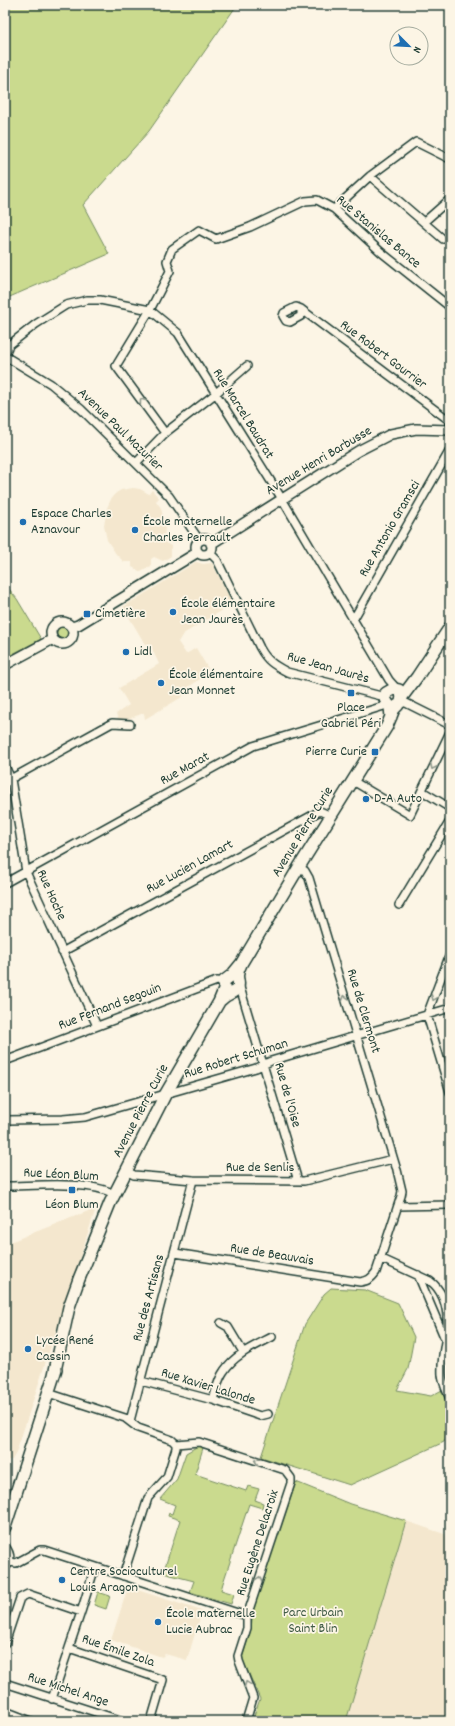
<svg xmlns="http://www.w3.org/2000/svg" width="455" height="1726" font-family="Dekko,sans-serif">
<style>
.built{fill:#f4e7ce}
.green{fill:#cada8e;stroke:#748c61}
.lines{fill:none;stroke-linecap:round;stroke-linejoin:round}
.minor-casing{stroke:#1f3d34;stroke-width:10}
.tertiary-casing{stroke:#1f3d34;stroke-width:12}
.secondary-casing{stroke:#1f3d34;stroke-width:14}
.minor{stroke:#fcf5e5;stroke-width:7}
.tertiary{stroke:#fcf5e5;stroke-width:9}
.secondary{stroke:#fcf5e5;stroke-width:11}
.oneway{stroke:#8e998c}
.poi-dot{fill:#1f6fb2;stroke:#fcf5e5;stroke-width:1.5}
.labels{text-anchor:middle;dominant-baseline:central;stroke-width:3.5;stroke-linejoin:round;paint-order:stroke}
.street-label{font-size:14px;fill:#1f3d34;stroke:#fcf5e5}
.poi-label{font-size:14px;fill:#1f3d34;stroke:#fcf5e5;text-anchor:start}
.park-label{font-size:14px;fill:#415c46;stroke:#fcf5e5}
</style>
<rect width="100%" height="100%" fill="#fcf5e5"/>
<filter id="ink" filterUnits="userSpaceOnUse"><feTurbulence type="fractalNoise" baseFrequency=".025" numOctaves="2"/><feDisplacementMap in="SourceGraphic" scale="8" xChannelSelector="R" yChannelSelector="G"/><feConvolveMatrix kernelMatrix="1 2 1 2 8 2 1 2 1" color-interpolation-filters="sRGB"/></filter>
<g filter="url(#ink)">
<path class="built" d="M133 488 140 489 149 494 152 490 159 498 156 501 161 508 165 526 164 542 171 546V556L163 561 154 557 151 559V566L141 572 132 567V562H124L116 554 107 540 104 526 107 508 112 497 116 493 121 490Z
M196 562 203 564 212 563 233 604 183 634 178 642 186 654 196 648 210 672 186 689 182 697 145 719 144 713 120 722 116 714 129 705 119 688 159 664 152 649 145 644 123 607Z
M96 1208 16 1453 12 1460H5V1244Z
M406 1521 450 1536V1721H346Z
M128 1587 202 1611 187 1660 165 1654 162 1657 111 1640Z"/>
<path class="green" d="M5 5H237L149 131 83 205 109 254 5 299Z
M5 584 17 599 41 639 5 658Z
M57 633a6 6 0 1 1 12 0a6 6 0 1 1-12 0Z
M331 1288 365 1290 398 1303 414 1337 408 1369 397 1390 431 1396 442 1390C449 1410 455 1422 444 1442L350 1485 261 1457 305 1324 324 1294Z
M198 1446 203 1448 195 1474 246 1491 248 1486 259 1489 255 1500 263 1503 262 1508 249 1504 223 1583 221 1590 234 1594 231 1604 190 1592 194 1581 163 1573 180 1520 168 1516 169 1513 172 1514 175 1505 160 1499 177 1479 186 1453Z
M296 1482 350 1504 406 1521 346 1721H252L260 1699 242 1658 251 1629 253 1609Z
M98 1592 110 1596 106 1609 94 1605Z"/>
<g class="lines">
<g class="minor-casing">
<path id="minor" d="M370 176 443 239
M334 209 370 176 416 142 450 159
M424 222 450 199
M301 309V316L290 322 286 321 283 316 284 313 296 307 301 309 450 421
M5 354 9 345 36 324 66 305 87 300H100L150 310 178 333 282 499 389 680 397 689
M5 356 51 384 81 409 169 496 200 541
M165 433 116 366 150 310 170 271 167 261 172 249 199 230 216 239 250 227 305 201 317 200 334 209 381 252 450 307
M137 462 165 433 215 394 247 366
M210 553 217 560 260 648C267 661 274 665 287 672L385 697
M353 620 450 450
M402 701 450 725
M5 766 11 779 26 872 97 1026
M353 781 410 815 450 732
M5 782 112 723 130 724
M422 791 450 808
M299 867 305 871 309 878 396 1167
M5 883 253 746 384 706 388 704
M399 905 450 821
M62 952 320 811 331 816
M450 954 427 1015 450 1092
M239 984 298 1181
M5 1061 217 981 224 982
M5 1125 8 1120 63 1119 85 1117 256 1068 271 1061 450 1008
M126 1171 134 1175 193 1180 304 1181 393 1159
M5 1186C34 1186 89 1180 114 1194
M398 1206 450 1205
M175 1253 360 1282C368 1281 371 1279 376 1272L401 1196 402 1191 397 1170
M380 1258 430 1281C437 1286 440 1291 443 1298 454 1327 440 1347 442 1375 443 1384 447 1391 450 1399
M418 1275 445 1339
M221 1323 228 1327 243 1352
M141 1381 213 1400 260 1416 268 1414
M48 1393 125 1418 138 1428 172 1440 176 1444
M213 1400C216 1390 218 1379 224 1371 235 1354 255 1346 272 1337
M130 1421 193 1180
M176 1444 199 1442 285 1470 291 1478V1483L247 1616V1628L238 1656 239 1661 253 1698 246 1721
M5 1546C11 1554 12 1561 5 1568
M10 1562 16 1563 40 1550H44L247 1616
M123 1576 148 1498 167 1477 176 1448V1444
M5 1643 20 1598 28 1594 81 1612 95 1567
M69 1648 163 1680 151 1721
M5 1683 123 1721
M52 1699 81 1612
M5 1711 31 1721"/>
</g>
<g class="tertiary-casing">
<path id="tertiary" d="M196 547a8 8 0 1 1 16 0a8 8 0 1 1-16 0Z
M211 544 358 451 391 434 416 429 450 430
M51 633a11 11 0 1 1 22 0a11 11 0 1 1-22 0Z
M72 627 78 625 198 552
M5 665 53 639"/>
</g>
<g class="secondary-casing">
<path id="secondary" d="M402 697 417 677 450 627
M391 717 390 707 385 699 386 693 393 689 399 690 402 696 401 702
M221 1000C227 993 234 993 237 989 241 984 236 979 238 973 238 970 240 967 241 964L299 867 387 726 394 709 398 705
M54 1375 69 1307 79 1279 110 1203 165 1095 219 1002 224 990V981L232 975 241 964
M5 1527 56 1369"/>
</g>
<use href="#minor" class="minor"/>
<use href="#tertiary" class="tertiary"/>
<use href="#secondary" class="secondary"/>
</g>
<defs><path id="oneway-chevron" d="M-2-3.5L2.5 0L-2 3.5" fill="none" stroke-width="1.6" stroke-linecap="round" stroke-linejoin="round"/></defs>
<g class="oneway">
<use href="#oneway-chevron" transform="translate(142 401) rotate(-126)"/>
<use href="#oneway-chevron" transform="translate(433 767) rotate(116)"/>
<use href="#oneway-chevron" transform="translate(345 998) rotate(-107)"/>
<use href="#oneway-chevron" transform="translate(434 998) rotate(111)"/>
<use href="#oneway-chevron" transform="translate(257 1461) rotate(-162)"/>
<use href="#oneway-chevron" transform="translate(259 1579) rotate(-72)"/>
<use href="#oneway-chevron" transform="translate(247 1684) rotate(-111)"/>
</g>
</g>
<g class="poi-dot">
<circle cx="23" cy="522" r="4"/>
<circle cx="135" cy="530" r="4"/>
<circle cx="173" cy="612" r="4"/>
<rect x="83" y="610" width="8" height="8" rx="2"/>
<circle cx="126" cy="652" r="4"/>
<circle cx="161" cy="683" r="4"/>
<rect x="347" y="689" width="8" height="8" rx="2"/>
<rect x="371" y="748" width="8" height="8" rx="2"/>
<circle cx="366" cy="799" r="4"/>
<rect x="68" y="1186" width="8" height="8" rx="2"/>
<circle cx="28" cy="1349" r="4"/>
<circle cx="62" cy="1580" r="4"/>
<circle cx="158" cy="1622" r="4"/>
</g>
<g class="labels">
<g class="street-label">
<text transform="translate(378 232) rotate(40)">Rue Stanislas Bance</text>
<text transform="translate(383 355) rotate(37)">Rue Robert Gourrier</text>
<text transform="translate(243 414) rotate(58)">Rue Marcel Baudrat</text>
<text transform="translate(120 430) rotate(44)">Avenue Paul Mazurier</text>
<text transform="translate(319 461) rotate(-31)">Avenue Henri Barbusse</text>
<text transform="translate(390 529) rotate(-60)">Rue Antonio Gramsci</text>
<text transform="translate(328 668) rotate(16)">Rue Jean Jaurès</text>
<text transform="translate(185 769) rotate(-29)">Rue Marat</text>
<text transform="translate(303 832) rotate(-58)">Avenue Pierre Curie</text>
<text transform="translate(190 867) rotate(-29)">Rue Lucien Lamart</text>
<text transform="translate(51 895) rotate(66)">Rue Hoche</text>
<text transform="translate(110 1007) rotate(-21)">Rue Fernand Segouin</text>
<text transform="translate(363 1011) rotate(73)">Rue de Clermont</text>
<text transform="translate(236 1059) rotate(-17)">Rue Robert Schuman</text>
<text transform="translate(287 1095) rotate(74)">Rue de l'Oise</text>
<text transform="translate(141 1111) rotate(-62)">Avenue Pierre Curie</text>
<text x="260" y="1168">Rue de Senlis</text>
<text transform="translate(61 1175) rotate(3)">Rue Léon Blum</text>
<text transform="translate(272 1255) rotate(9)">Rue de Beauvais</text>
<text transform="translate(149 1298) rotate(-75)">Rue des Artisans</text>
<text transform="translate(208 1387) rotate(17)">Rue Xavier Lalonde</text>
<text transform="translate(258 1543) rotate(-72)">Rue Eugène Delacroix</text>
<text transform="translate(118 1651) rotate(19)">Rue Émile Zola</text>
<text transform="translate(68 1690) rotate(18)">Rue Michel Ange</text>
</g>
<g class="poi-label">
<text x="31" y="514">Espace Charles<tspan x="31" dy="16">Aznavour</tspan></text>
<text x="143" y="522">École maternelle<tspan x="143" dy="16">Charles Perrault</tspan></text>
<text x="181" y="604">École élémentaire<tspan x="181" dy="16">Jean Jaurès</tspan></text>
<text x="95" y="614">Cimetière</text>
<text x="134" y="652">Lidl</text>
<text x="169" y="675">École élémentaire<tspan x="169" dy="16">Jean Monnet</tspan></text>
<text x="351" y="708" text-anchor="middle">Place<tspan x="351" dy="16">Gabriel Péri</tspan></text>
<text x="367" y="752" text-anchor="end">Pierre Curie</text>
<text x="374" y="799">D-A Auto</text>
<text x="72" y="1205" text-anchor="middle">Léon Blum</text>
<text x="36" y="1341">Lycée René<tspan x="36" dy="16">Cassin</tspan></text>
<text x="70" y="1572">Centre Socioculturel<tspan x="70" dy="16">Louis Aragon</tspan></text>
<text x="166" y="1614">École maternelle<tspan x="166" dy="16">Lucie Aubrac</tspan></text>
</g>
<g class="park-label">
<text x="313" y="1613">Parc Urbain<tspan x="313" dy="16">Saint Blin</tspan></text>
</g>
</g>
<rect width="455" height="1726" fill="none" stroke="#fcf5e5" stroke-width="20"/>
<rect x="10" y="10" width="435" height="1706" fill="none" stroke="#1f3d34" stroke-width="1.5" filter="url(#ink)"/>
<g transform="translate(409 46) rotate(114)"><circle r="19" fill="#fcf5e5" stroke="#a4ab9e"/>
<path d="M0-3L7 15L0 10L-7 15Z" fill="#1f6fb2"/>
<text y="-6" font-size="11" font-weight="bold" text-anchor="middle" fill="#1f3d34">N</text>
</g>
</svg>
